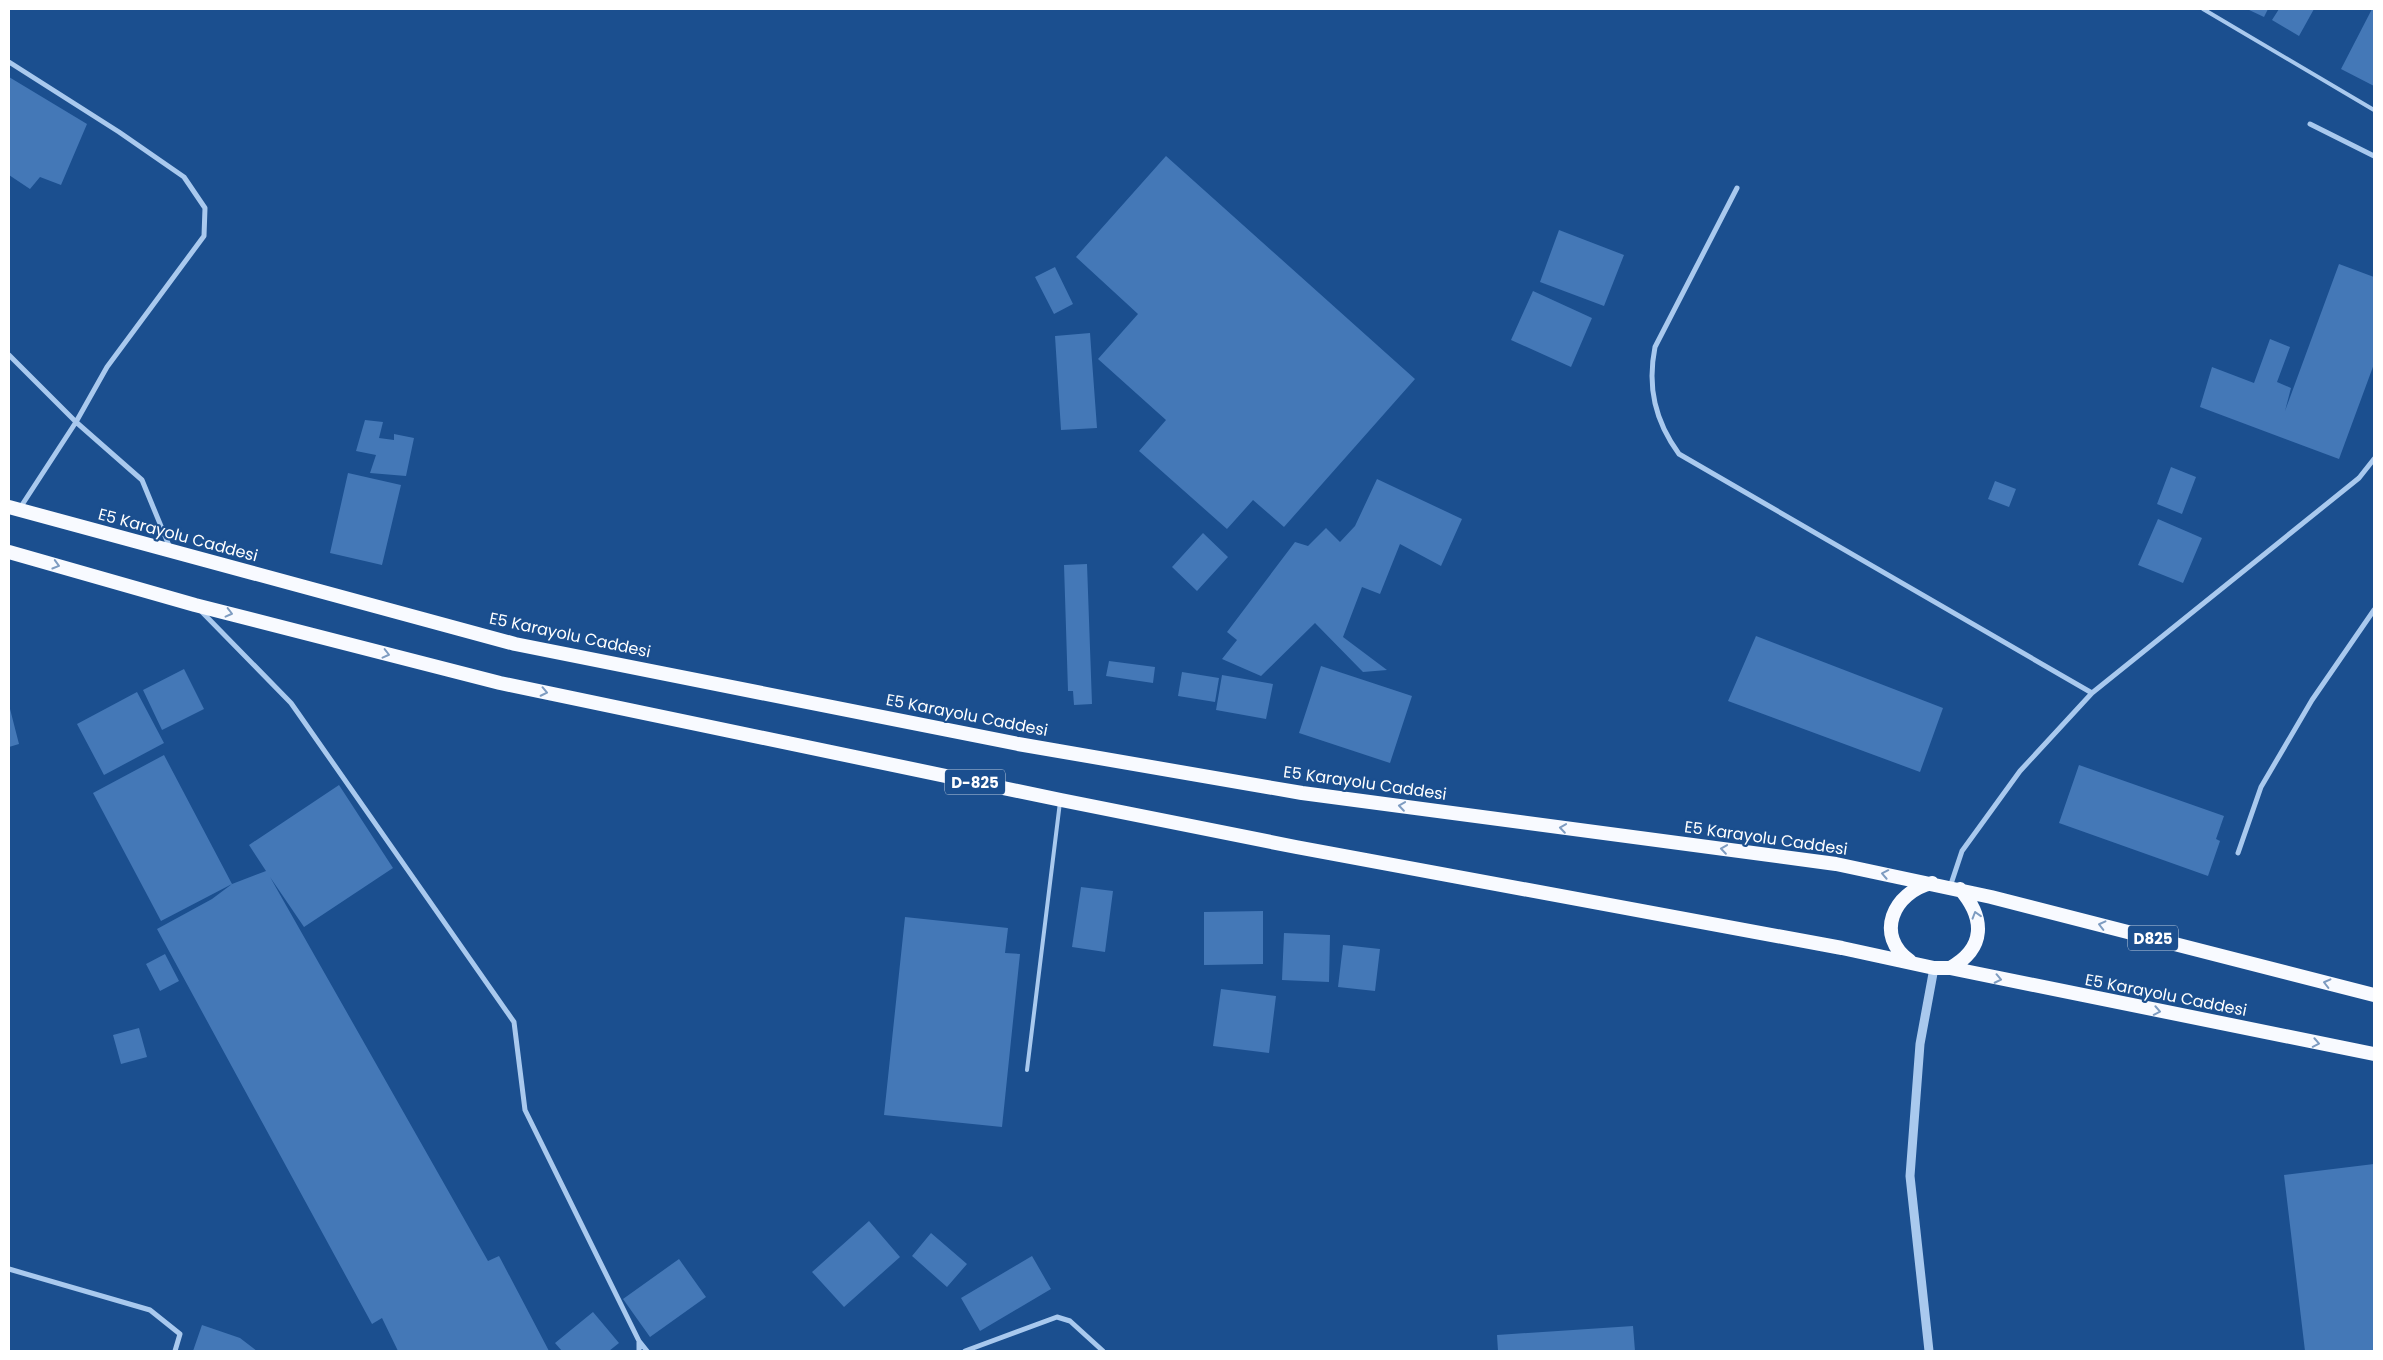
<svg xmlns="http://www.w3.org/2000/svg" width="2383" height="1360" font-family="Poppins,sans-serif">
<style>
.building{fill:#4478b7}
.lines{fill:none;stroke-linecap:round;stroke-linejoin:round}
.service{stroke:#a9c9ee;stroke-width:4}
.minor{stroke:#a9c9ee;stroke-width:5}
.tertiary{stroke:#a9c9ee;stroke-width:9}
.trunk{stroke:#f8faff;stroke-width:14}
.oneway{stroke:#7e9cc1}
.labels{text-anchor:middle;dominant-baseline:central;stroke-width:4.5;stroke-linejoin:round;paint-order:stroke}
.shield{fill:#1b4f8f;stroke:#bbcadd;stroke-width:1}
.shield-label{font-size:15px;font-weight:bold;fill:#fff}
.street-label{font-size:16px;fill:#fff;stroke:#1b4f8f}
</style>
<rect width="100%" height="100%" fill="#1b4f8f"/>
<path class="building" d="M2247 9H2268L2264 17Z
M2279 9H2314L2299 36 2272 20Z
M2372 9H2374V86L2341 69Z
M9 77 87 124 61 185 40 177 30 189 9 175Z
M1166 156 1415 379 1284 527 1253 500 1227 529 1139 451 1166 420 1098 359 1138 314 1076 257Z
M1559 230 1624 255 1604 306 1540 282Z
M2339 264 2374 277V364L2339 459 2200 407 2212 367 2254 383 2270 339 2290 347 2277 382 2291 388 2285 411Z
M1055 267 1073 304 1054 314 1035 277Z
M1533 291 1592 318 1571 367 1511 340Z
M1090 333 1097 428 1061 430 1055 336Z
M365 420 383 422 379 438 394 440V434L414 438 406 476 370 473 376 455 356 451Z
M2171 467 2196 477 2182 514 2157 504Z
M348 473 401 485 382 565 330 553Z
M1377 479 1462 519 1441 566 1400 544 1380 594 1362 587 1343 637 1387 670 1363 672 1315 623 1261 676 1222 659 1237 640 1227 632 1295 542 1308 546 1326 528 1340 542 1355 526Z
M1995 481 2016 489 2009 507 1988 499Z
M2158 519 2202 538 2183 583 2138 565Z
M1203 533 1228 557 1197 591 1172 567Z
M1087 564 1092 704 1074 705 1073 691H1068L1064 565Z
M1756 636 1943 708 1920 772 1728 701Z
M1109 661 1155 667 1153 683 1106 676Z
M1321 666 1412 696 1390 763 1299 733Z
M184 669 204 709 162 730 143 690Z
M1182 672 1219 678 1215 702 1178 696Z
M1222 675 1273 684 1266 719 1216 710Z
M137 692 164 743 104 775 77 724Z
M9 705 19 744 9 747Z
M164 755 232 884 161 921 93 793Z
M2079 765 2224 816 2216 839 2220 841 2208 876 2059 823Z
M339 785 393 868 304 927 270 877 488 1261 499 1256 549 1351H398L382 1318 372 1324 157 929 212 899 232 884 266 871 249 845Z
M1081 887 1113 891 1105 952 1072 947Z
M1263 911V964L1204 965V912Z
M905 917 1008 928 1005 953 1020 954 1002 1127 884 1115Z
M1284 933 1330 935 1329 982 1282 980Z
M1343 945 1380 949 1375 991 1338 987Z
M165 954 179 981 160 991 146 964Z
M1221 989 1276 996 1269 1053 1213 1046Z
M139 1028 147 1057 121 1064 113 1035Z
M2374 1164V1351H2305L2284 1175Z
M869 1221 900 1257 844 1307 812 1272Z
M931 1233 967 1264 947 1287 912 1256Z
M1032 1256 1051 1289 980 1331 961 1298Z
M679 1259 706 1297 650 1337 623 1299Z
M593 1312 619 1343 609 1351H562L555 1343Z
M202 1325 240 1338 257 1351H193Z
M1633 1326 1635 1351H1498L1497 1335Z"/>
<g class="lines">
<path class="service" d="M2203 9 2374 110
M1027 1070 1060 802"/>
<path class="minor" d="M9 62 119 132 184 177 205 208 204 236 107 367 76 422 142 480 170 548
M2310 124 2374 156
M1737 188 1655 347C1647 387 1655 421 1679 454L2092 693
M9 355 76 422 20 508
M201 611 291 703 514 1022 525 1110 639 1341 647 1351
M2238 853 2261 787 2312 700 2374 610
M1950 887 1962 851 2020 771 2092 693 2359 478 2374 459
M9 1269 150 1310 180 1334 175 1351
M639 1342V1351
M965 1351 1057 1317 1070 1321 1103 1351"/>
<path class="tertiary" d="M1929 1351 1910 1176 1920 1044 1934 968"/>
<path class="trunk" d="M9 507 515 644 1018 744 1302 793 1836 864 1991 897 2374 995
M9 552 195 605 500 683 1061 800 1296 847 1842 948 1934 968H1950L2374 1054
M1910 961C1874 936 1893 892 1932 883
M1950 968C1986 948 1985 918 1960 889"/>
</g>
<defs><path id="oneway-chevron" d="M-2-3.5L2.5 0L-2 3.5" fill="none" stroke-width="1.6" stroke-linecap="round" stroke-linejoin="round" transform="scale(1.25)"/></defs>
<g class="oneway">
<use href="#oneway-chevron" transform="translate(56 565) rotate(16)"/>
<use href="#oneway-chevron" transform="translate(229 613) rotate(14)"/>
<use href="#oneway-chevron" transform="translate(386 654) rotate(14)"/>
<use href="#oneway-chevron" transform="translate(544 692) rotate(12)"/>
<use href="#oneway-chevron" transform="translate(1402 806) rotate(-172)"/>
<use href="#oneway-chevron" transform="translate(1563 828) rotate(-172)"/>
<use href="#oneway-chevron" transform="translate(1724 849) rotate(-172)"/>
<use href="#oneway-chevron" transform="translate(1885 874) rotate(-169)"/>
<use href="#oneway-chevron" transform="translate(1976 915) rotate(-107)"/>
<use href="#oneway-chevron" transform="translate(2102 925) rotate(-166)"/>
<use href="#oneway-chevron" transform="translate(1998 979) rotate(12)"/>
<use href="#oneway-chevron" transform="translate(2327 983) rotate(-166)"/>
<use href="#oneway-chevron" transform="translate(2157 1011) rotate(11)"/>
<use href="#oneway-chevron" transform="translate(2316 1043) rotate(11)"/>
</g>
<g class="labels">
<g class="shield">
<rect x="945" y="769.5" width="60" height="25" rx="4"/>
<rect x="2128" y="925.5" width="50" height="25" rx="4"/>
</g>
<g class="shield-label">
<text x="975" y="782">D-825</text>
<text x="2153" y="938">D825</text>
</g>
<g class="street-label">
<text transform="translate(178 535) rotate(15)">E5 Karayolu Caddesi</text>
<text transform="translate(570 635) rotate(12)">E5 Karayolu Caddesi</text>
<text transform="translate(967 715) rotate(11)">E5 Karayolu Caddesi</text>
<text transform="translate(1365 783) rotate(8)">E5 Karayolu Caddesi</text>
<text transform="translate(1766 838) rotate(8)">E5 Karayolu Caddesi</text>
<text transform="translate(2166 995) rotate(11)">E5 Karayolu Caddesi</text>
</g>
</g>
<rect width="2383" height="1360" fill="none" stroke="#ffffff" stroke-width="20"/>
</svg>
